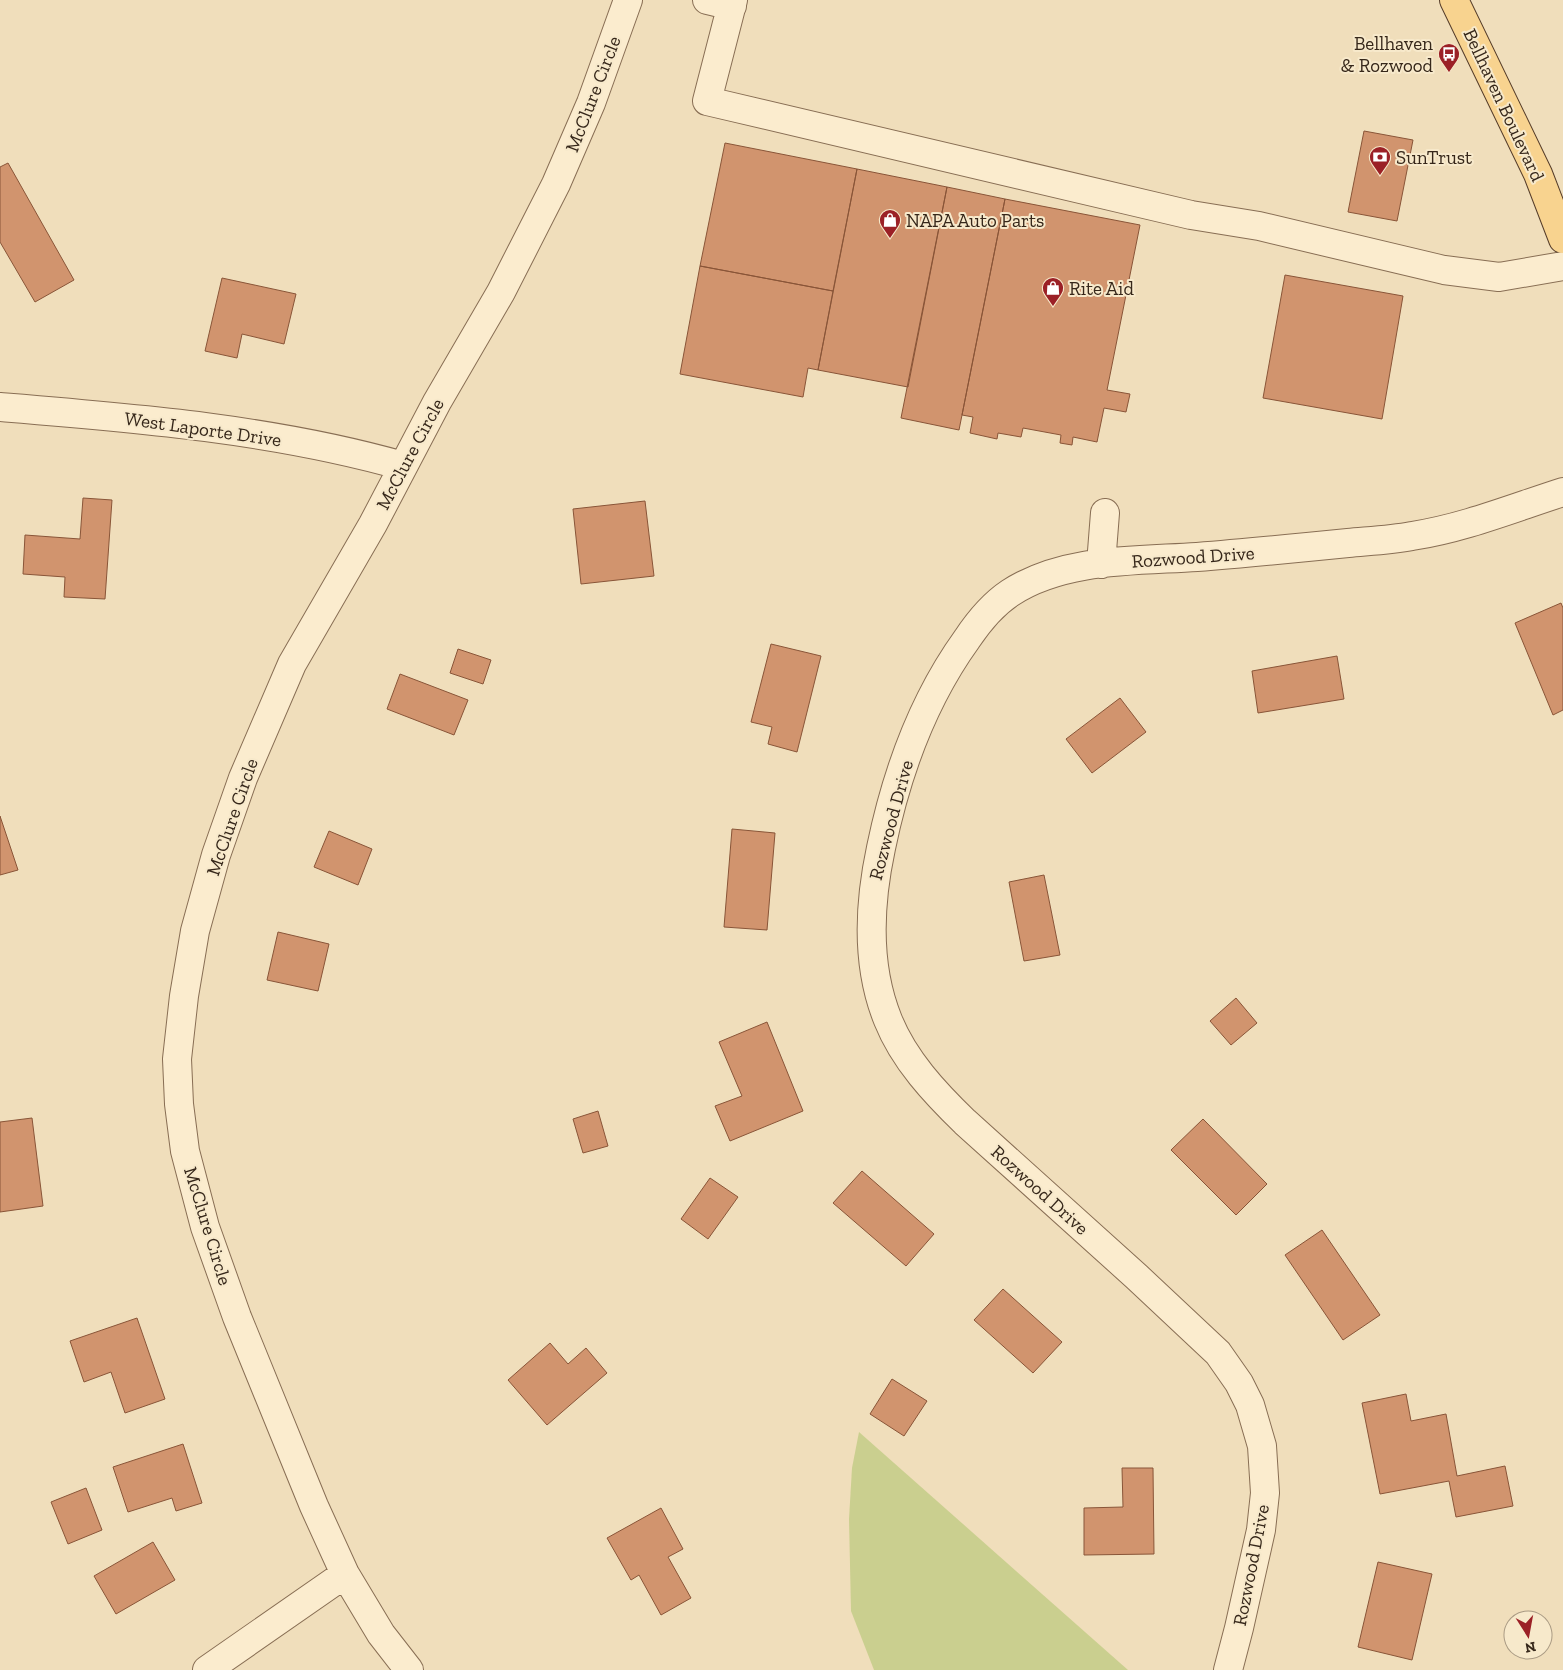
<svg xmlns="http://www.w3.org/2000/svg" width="1563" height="1670" font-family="'Zilla Slab',serif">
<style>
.green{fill:#cacf8f}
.building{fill:#d1946e;stroke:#895538}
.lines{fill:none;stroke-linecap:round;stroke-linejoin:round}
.minor-casing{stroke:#886e54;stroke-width:30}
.major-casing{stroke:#553c29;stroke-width:30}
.minor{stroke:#fbecce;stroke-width:28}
.major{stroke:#f8d38f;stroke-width:28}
.labels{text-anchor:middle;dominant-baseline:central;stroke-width:4;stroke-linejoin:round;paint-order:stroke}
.poi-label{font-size:19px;fill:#36271a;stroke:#f7e9cb;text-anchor:start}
.street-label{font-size:19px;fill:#36271a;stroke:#f7e9cb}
</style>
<rect width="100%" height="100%" fill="#f0debb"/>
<path class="green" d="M859 1432 1128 1670H874L851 1611 849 1519 852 1468Z"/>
<path class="building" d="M1364 131 1413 140 1397 221 1348 212Z
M725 143 857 169 833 291 700 266Z
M8 163 74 280 35 302 0 242V167Z
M857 169 947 187 908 387 818 370Z
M947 187 1005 199 959 430 901 418Z
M1005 199 1140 225 1107 390 1130 394 1126 412 1104 408 1097 442 1073 437 1072 445 1060 443 1061 435 1023 428 1021 437 998 433 997 439 970 433 973 417 962 415Z
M700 266 833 291 818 370 808 368 803 397 680 374Z
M1285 275 1403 296 1382 419 1263 398Z
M222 278 296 294 284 344 242 334 237 358 205 351Z
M83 498 112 500 105 599 64 597 65 577 23 574 25 535 80 539Z
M645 501 654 576 581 584 573 509Z
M1561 603 1563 608V710L1553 715 1515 623Z
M771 644 821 656 797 752 768 744 772 727 751 722Z
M458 649 491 660 483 684 450 673Z
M1337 656 1344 699 1258 713 1252 671Z
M400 674 468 700 454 735 387 709Z
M1120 698 1146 732 1092 773 1066 739Z
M0 816 18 870 0 875Z
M732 829 775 833 767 930 724 927Z
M329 831 372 849 358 885 314 867Z
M1044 875 1060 955 1024 961 1009 882Z
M278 932 329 944 318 991 267 980Z
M1236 998 1257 1023 1231 1045 1210 1021Z
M767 1022 803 1111 730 1141 715 1106 742 1096 719 1042Z
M598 1111 608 1146 583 1153 573 1119Z
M32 1118 43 1206 0 1212V1122Z
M1203 1119 1267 1184 1236 1215 1171 1150Z
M862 1171 934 1234 906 1266 833 1203Z
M710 1178 738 1197 708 1239 681 1219Z
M1322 1230 1380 1315 1343 1340 1285 1255Z
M1003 1289 1062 1342 1033 1373 974 1320Z
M137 1318 165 1399 125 1413 111 1372 84 1382 70 1341Z
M550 1343 568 1364 586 1348 607 1373 547 1425 508 1380Z
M892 1379 927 1401 904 1436 870 1414Z
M1406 1394 1411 1421 1446 1414 1457 1476 1505 1466 1513 1506 1456 1517 1449 1481 1380 1494 1362 1403Z
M183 1444 202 1503 176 1511 172 1498 128 1512 113 1467Z
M1122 1468H1153L1154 1554 1084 1555V1508L1123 1507Z
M86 1488 102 1530 68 1544 51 1502Z
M661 1508 683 1549 668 1557 691 1598 661 1615 639 1575 631 1580 607 1538Z
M153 1542 175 1580 116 1614 94 1576Z
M1378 1562 1432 1574 1412 1660 1358 1647Z"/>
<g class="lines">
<g class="minor-casing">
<path id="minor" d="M707 0 732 6
M733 0 707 101 1191 215 1259 226 1444 270 1499 277 1563 266
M0 407C134 418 273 429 403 466
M1101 564 1105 513
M207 1670 345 1574
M409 1670 381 1634 345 1574 314 1506 237 1317 205 1227 185 1151 179 1104 177 1059 184 996 195 931 216 855 243 778 292 664 373 524 437 402 501 292 556 184 591 103 628 0
M1228 1670 1239 1628 1261 1530 1265 1493 1262 1446 1250 1405 1239 1383 1218 1353 1137 1277 965 1122C935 1093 904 1060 888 1020 866 966 869 904 881 848 896 775 923 700 967 639 979 621 992 605 1010 593 1063 558 1136 561 1197 557 1248 553 1298 548 1348 543 1369 541 1391 540 1412 536 1464 528 1513 508 1563 492"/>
</g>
<g class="major-casing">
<path id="major" d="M1454 0 1538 174 1563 239"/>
</g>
<use href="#minor" class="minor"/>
<use href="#major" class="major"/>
</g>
<defs>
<g id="bus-pin" transform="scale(1.125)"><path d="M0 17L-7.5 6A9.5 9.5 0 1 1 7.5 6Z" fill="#9b2026" stroke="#f7e9cb"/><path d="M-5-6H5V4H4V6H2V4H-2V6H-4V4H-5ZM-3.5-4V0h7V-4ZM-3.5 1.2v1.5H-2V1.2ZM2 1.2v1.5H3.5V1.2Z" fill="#fff"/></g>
<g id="bank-pin" transform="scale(1.125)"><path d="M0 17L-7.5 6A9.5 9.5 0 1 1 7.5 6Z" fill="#9b2026" stroke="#f7e9cb"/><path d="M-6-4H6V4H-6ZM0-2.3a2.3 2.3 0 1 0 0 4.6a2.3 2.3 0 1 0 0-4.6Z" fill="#fff"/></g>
<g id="shop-pin" transform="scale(1.125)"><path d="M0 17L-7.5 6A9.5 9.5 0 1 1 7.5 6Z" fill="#9b2026" stroke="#f7e9cb"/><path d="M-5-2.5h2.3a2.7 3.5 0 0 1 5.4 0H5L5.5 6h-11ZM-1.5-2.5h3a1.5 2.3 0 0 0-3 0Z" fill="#fff"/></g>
</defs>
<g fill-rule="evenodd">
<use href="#bus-pin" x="1449" y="54"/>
<use href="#bank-pin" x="1380" y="157"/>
<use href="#shop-pin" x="890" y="220"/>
<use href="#shop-pin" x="1053" y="288"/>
</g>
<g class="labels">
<g class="poi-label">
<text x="1433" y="43" text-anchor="end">Bellhaven<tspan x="1433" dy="22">&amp; Rozwood</tspan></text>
<text x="1396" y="157">SunTrust</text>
<text x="906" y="220">NAPA Auto Parts</text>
<text x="1069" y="288">Rite Aid</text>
</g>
<g class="street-label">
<text transform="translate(593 94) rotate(-69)">McClure Circle</text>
<text transform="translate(1504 105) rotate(65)">Bellhaven Boulevard</text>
<text transform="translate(203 429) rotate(8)">West Laporte Drive</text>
<text transform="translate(410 454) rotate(-62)">McClure Circle</text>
<text transform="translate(1193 557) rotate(-4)">Rozwood Drive</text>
<text transform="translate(232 817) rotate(-71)">McClure Circle</text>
<text transform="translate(891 820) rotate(-75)">Rozwood Drive</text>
<text transform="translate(1040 1190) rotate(42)">Rozwood Drive</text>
<text transform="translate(208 1226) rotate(73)">McClure Circle</text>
<text transform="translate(1251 1565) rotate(-79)">Rozwood Drive</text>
</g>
</g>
<g transform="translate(1528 1635) rotate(169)"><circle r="24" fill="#f7e9cb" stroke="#aa9b84"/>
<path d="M0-4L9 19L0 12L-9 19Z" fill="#9b2026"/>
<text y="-8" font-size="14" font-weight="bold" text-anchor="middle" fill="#36271a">N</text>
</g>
</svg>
